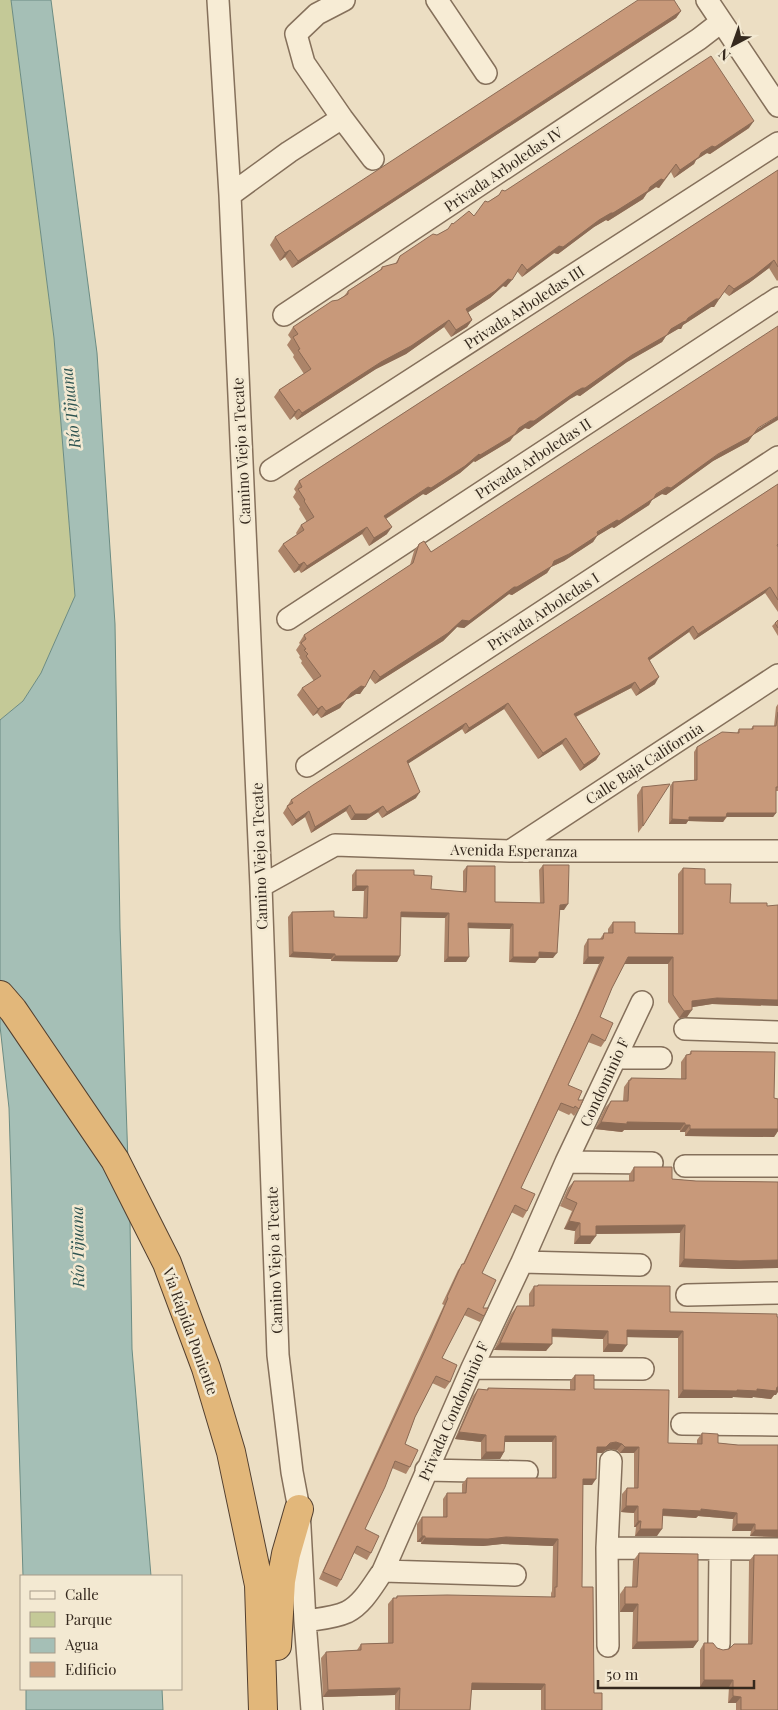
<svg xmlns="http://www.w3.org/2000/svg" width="778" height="1710" font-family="'Playfair Display',serif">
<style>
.green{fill:#c4c997}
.water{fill:#a5bfb6;stroke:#6c8c83}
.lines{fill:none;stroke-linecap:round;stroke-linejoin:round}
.minor-casing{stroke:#85705b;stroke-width:24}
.trunk-casing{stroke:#523f2f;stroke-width:30}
.minor{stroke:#f7ecd5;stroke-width:21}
.trunk{stroke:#e2b77a;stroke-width:28}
.wall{fill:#ac8469}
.shaded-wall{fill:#8c6b55}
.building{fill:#c8997a;stroke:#8c6b55}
.labels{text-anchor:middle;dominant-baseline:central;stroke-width:5;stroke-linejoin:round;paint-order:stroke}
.street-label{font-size:15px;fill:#35291e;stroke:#f3e9d2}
.water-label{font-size:16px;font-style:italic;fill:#2e5451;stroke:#f3e9d2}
</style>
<rect width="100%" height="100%" fill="#ecdec3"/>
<path class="green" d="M0 0H11L54 338 75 596 41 673 23 701 0 720Z"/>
<path class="water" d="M11 0H51L97 353 115 624 120 928 130 1221 132 1349 151 1576H23L9 1108 0 1026V720L23 701 41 673 75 596 54 338Z
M26 1689H162L163 1710H26Z"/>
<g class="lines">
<g class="minor-casing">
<path id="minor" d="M218 0 230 195 261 886 278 1355 292 1472 299 1509 305 1621 312 1710
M344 0 317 14 296 34 304 63 342 118 373 159
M437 0 486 73
M707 0 778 106
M230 195 289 152 342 118
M284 315 699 39 721 22
M271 470 778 143
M288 619 778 298
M307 766 778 457
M510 851 778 675
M261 886 335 845 510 851H778
M685 1029 778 1032
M616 1058H661
M566 1162 652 1163
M685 1166H778
M522 1262 640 1265
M687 1295 778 1293
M472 1368 643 1369
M682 1424 778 1425
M426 1470 527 1472
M607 1548 778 1549
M383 1571 515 1575
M305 1621C318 1619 334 1618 347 1612 363 1604 373 1585 383 1571L472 1368 522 1262 566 1162 642 1002
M719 1644 720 1549
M608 1646 607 1548 611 1461"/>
</g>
<g class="trunk-casing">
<path id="trunk" d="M0 995 13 1010 115 1160 167 1263 206 1368 231 1452 259 1585 263 1710
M277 1646 281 1581 286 1554 299 1509"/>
</g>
<use href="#minor" class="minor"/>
<use href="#trunk" class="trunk"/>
</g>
<path class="wall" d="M681 11 676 18 292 268 285 257 280 261 270 245 275 237Z
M749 128 710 154 707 153 696 160 694 164 674 178 671 172 659 188 656 187 647 193 643 199 608 221 606 220 594 227 558 254 554 253 522 277 517 271 506 287 503 286 490 298 468 312 472 320 467 327 451 337 444 327 406 354 376 369 297 420 294 416 290 420 274 397 279 390 304 374 293 357 294 355 287 345 291 339 288 335 293 327 344 296 348 291 380 270 382 267 395 264 400 256 437 235 448 229 453 224 474 216 488 202 505 191Z
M778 170V280L777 281 769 268 749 283 729 296 724 292 714 307H711L683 325 681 329H678L666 336 662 342 627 362 580 396 577 395 570 399 529 429 525 428 514 436 510 441 475 462 474 461 460 473 426 495 423 494 386 519 387 534 369 546 362 534 301 573 299 570 294 573 278 551 283 544 297 535 296 533 301 525 307 522 299 509 300 507 293 497 296 492 294 489 299 481Z
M764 428 753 435 748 442 713 461 666 495 662 494 652 500 649 505 614 528 612 527 597 536 593 542 564 561 551 567 547 573 512 595 509 594 464 628 457 627 443 641 375 684 370 678 360 694H356L346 700 340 708 321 718 317 713 313 716 297 695 302 688 314 681 301 663 302 661 299 657 300 656 296 650 300 644 299 643 304 635 410 565 414 551 419 544 431 552Z
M778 484V612L765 593 694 640 689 632 650 660 655 684 636 696 631 688 576 717 600 754 596 760 580 771 562 744 538 759 504 709 465 734 462 729 408 763 416 798 382 818 378 812 366 820H351L346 811 311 833 305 817 292 826 283 813 291 800 611 593Z
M778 620V636L772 626Z
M778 704V791H776V813L773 817H727L723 822 688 821 686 824H669L670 786 673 782 694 780V752L697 747 737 733 739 729H751L753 726H774L776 707Z
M642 787 643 826 638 833 637 795Z
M543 865 564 910H559L553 958H539L535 963 509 962 510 929 468 928 466 962H444L445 918 401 917 400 956 397 962 331 961V959L289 957 288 917 292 912 334 917 363 918 364 891H352V875L356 870 414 875 431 889 463 892V871L467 866 495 902 540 903 539 870Z
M683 868 730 903 761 1006 712 1004 692 1007 687 1017 679 1018 668 1002V964H624L612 988 600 1017 605 1041 601 1047 588 1042 568 1085 578 1100 579 1109 574 1116 571 1113 569 1115 558 1110 521 1188 527 1211 523 1218 511 1212 482 1273 483 1308 484 1316 480 1322 464 1315 442 1358 450 1382 445 1389 432 1383 415 1417 405 1444 410 1467 406 1474 392 1468 365 1529 371 1553 367 1560 354 1553 341 1580 337 1587 319 1579 426 1344 444 1305 442 1304 458 1270 463 1264 576 1018 599 964H583L584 946 588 939H600L604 933H608V929L613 922 635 933H678V874Z
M691 1051 774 1098 778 1099V1131L774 1137 685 1136V1132H680V1130H624L622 1132 595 1129 605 1108 611 1101H623L624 1087 629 1080H630L631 1078 681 1079V1062L686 1055H689Z
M634 1167 672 1179 696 1181 778 1182V1268L734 1269 679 1267 680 1233 596 1234 590 1244H574L575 1231 564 1229 572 1211 560 1206 568 1188 574 1181H629V1175Z
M538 1285 670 1312 776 1395H774L771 1399 753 1397 752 1398 733 1397 732 1398H678V1338L627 1337 622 1352H603V1339L552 1337 546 1351 494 1350 511 1314 517 1306H529V1294L534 1286H537Z
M575 1375 668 1443 697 1444V1440L702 1433 718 1443 738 1445H778V1537L750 1536 751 1531H732L733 1519 698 1516 696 1518 663 1516 657 1536H635L636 1527H634V1513L621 1512 622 1494 627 1488H634V1453H620L617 1450 611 1449 606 1450 602 1453H597L592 1485H583L582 1587 594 1693 602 1710H541V1690H471L470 1710H395V1695L323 1697 321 1658 326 1652 357 1650 361 1644 388 1643V1604L393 1598H396L397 1596 551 1597V1593L552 1591 553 1546 502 1544 483 1546 421 1544V1542H417V1524L422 1517H443V1499L447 1493H462V1484L467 1478H552V1442H504V1452L500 1459H481V1442L455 1439 473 1396 478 1389 487 1390 488 1388 570 1389V1381Z
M639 1553 698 1641 693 1648 632 1649 633 1612H620V1594L625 1587H632L633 1561Z
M754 1555 778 1710H736V1703H728L729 1687H700V1650L704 1643 723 1650 748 1644 749 1561Z"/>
<path class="shaded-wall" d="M681 11 676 18 292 268 298 261Z
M754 121 749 128 710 154 707 153 696 160 694 164 674 178 680 170 701 153Z
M676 164 659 188 656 187 647 193 643 199 608 221 606 220 594 227 558 254 554 253 522 277 527 270 559 246 650 187Z
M290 250 285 257 280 261 285 253Z
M774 260 769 268 749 283 729 296 734 289Z
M508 279 512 280 506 287 503 286 490 298 461 317 466 309Z
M716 299H719L714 307H711L683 325 681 329H678L666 336 662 342 627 362 580 396 577 395 570 399 529 429 525 428 514 436 519 428 530 421Z
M449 320 444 327 406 354 376 369 297 420 302 413 381 362Z
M472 320 467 327 451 337 456 330Z
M299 409 294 416 290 420 295 412Z
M778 416V420L753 435 748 442 713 461 666 495 662 494 652 500 649 505 614 528 612 527 597 536 593 542 564 561 551 567 547 573 512 595 509 594 464 628 457 627 443 641 375 684 380 677 462 620Z
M515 434 510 441 475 462 474 461 460 473 426 495 423 494 379 523 384 516 479 454Z
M367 527 362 534 301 573 307 566Z
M392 527 387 534 369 546 374 538Z
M304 562 299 570 294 573 299 565Z
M770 587 765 593 694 640 698 634Z
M693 626 689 632 644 664 648 658Z
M659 677 655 684 636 696 640 690Z
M635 682 631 688 569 720 574 714Z
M361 686 365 687 360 694H356L346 700 340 708 321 718 326 711Z
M508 703 504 709 465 734 469 728Z
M322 706 317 713 313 716 318 709Z
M466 723 462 729 403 767 407 761Z
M566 738 562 744 538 759 543 753Z
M600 754 596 760 580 771 584 765Z
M420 792 416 798 382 818 387 812Z
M350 805 346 811 311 833 315 827Z
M383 806 378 812 366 820H351L355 814Z
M309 811 305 817 292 826 296 820Z
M727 813H776L773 817H724Z
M689 817H726L723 822 688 821 686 824H669L672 819Z
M356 886H368L364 891H352Z
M568 904 564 910H556L560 905Z
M401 912 449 913 445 918 397 917Z
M468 923 513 924 510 929 464 928Z
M293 952 335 954 331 959 289 957Z
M539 952 557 953 553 958H539L535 963 509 962 513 957Z
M335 956H400L397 962 331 961Z
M448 957H469L466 962H444Z
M588 957H604L599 964H583Z
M628 957H673L668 964H623Z
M717 998 778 1000V1006L712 1004 687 1008 692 1001Z
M692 1010 687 1017 679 1018 684 1011Z
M601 1122H627L685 1123 680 1130H624L622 1132 595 1129Z
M685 1125H690L685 1132H680Z
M778 1127V1131L774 1137 685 1136 690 1129Z
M569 1221 580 1223 575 1231 564 1229Z
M685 1225 680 1233 590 1234 596 1226Z
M580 1236H596L590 1244H574Z
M684 1259 778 1260V1268L734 1269 679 1267Z
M552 1329 608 1331 603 1339 547 1336Z
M627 1330 683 1331 678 1338 622 1337Z
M500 1343 552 1344 546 1351 494 1350Z
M608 1344 627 1345 622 1352H603Z
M778 1387V1392L776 1395H774L771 1399 753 1397 752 1398 733 1397 732 1398H678L683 1390 757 1389Z
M459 1432 486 1435 481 1442 455 1439Z
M505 1436H556L552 1442H500Z
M616 1442 622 1444 617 1450 611 1449 606 1450 602 1453H592L597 1447Z
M625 1447H639L634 1453H620Z
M486 1452H504L500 1459H481Z
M583 1479H596L592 1485H579Z
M626 1506H638L634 1513 621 1512Z
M663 1509H701L737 1513 733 1519 698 1516 696 1518 658 1515Z
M638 1521H641L636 1527H634Z
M737 1524H755L751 1531H732Z
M640 1529H662L657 1536H635Z
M755 1530H778V1537L750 1536Z
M422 1536H425L421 1542H417Z
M506 1537 558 1539 553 1546 502 1544 483 1546 421 1544 425 1538Z
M625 1604H638L633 1612H620Z
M698 1641 693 1648 632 1649 637 1642Z
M704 1680H733L729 1687H700Z
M472 1683 545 1684 541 1690H467Z
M400 1688 395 1695 323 1697 328 1690Z
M733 1696 741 1697 736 1703H728Z"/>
<path class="building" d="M638 0H674L681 11 298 261 290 250 285 253 275 237Z
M711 56 754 121 715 147 712 146 701 153 699 157 680 170 676 164 664 180 661 179 650 187 648 191 613 213H611L599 220 563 247 559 246 527 270 522 264 512 280 508 279 495 291 466 309 472 320 456 330 449 320 411 346 381 362 302 413 299 409 295 412 279 390 311 369 298 350 300 349 293 337 298 334 293 327 332 301 338 300 348 294V291L382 269V267L397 263 400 256 433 234 437 235 448 229 452 223 453 224 469 211 474 216 485 201 488 202 499 195 502 190 505 191Z
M778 170V267L774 260 754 276 734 289 729 285 719 299H716L688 318 686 321 683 322 671 329 667 335 632 355 585 388H582L575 392 534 421H530L519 428 515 434 480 455 479 454 465 466 431 488 428 487 384 516 392 527 374 538 367 527 307 566 304 562 299 565 283 544 304 530 301 525 314 517 304 501 305 500 298 489 302 487 299 481Z
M778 326V416L758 428 753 435 718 454 671 488 667 487 656 494 654 498 619 521 617 520 597 532 598 535 569 554 554 561 552 566 517 587H514L469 621 462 620 448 633 380 677 374 670 365 687 361 686 351 693 345 701 326 711 322 706 318 709 302 688 321 676 306 656 308 654 304 650 306 649 301 643 306 639 304 635 413 563 419 544 424 541 431 552Z
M778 484V544L777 545 778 547V600L770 587 698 634 693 626 648 658 659 677 640 690 635 682 574 714 600 754 584 765 566 738 543 753 508 703 469 728 466 723 407 761 420 792 387 812 383 806 370 814H355L350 805 315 827 309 811 296 820 287 806 293 803 291 800 313 785 611 593Z
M778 620V628L775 623Z
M778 712V787H776V813H727L726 817H689V820L672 819 673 782 697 780V747L722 732 739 733V729H753V726H776Z
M670 784 643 826 642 787Z
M543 865H569L568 904 560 905 557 953 539 952V957H513V924L468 923 469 957H448L449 913 401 912 400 956H335V954L293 952 292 912 334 911V917L367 918 368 886H356V870H414V875L432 876 431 889 466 892 467 866H495V902L544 903Z
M683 868 705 869V884H731L730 903H767V906L778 905V1000L717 998 692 1001V1010L684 1011 673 995V957H628L612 988 600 1017 613 1023 605 1041 592 1034 568 1085 582 1091 578 1100H583L579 1109 575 1106 574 1108 561 1103 521 1188 535 1194 527 1211 515 1205 482 1273 496 1280 483 1308H488L484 1316 468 1308 442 1358 457 1365 450 1382 436 1376 415 1417 405 1444 418 1450 410 1467 395 1461 385 1487 365 1529 379 1536 371 1553 357 1546 341 1580 323 1572 431 1338 448 1298 447 1297 462 1264H464L580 1011 604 957H588V939H603L604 933H613V922H635V933L683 934Z
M691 1051 775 1052 774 1098 778 1099V1129H690V1125H685V1123L627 1122V1124L601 1122 611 1101H628L629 1080H631V1078L686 1079V1055L691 1054Z
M634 1167H672V1179L696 1181 778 1182V1260L740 1261 684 1259 685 1225 596 1226V1236H580V1223L569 1221 577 1203 566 1198 574 1181H634Z
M538 1285 670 1286V1312L777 1314V1317H778V1387H777L776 1391 757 1389V1391L737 1390V1391L683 1390V1331L627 1330V1345L608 1344V1331L552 1329V1344L500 1343 517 1306H534V1286H538Z
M575 1375H594V1389L669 1390 668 1443 702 1444V1433L718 1434V1443L738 1445H778V1530H755V1524H737V1513L701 1509V1511L663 1509 662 1529H640L641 1521H638V1506H626L627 1488H638L639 1447H625L622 1444 616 1442 610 1443 606 1447H597L596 1479H583L582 1587H593L594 1693H602V1710H545V1684L472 1683 470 1710H399L400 1688 328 1690 326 1652 361 1650V1644L393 1643V1598H397V1596L447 1595 555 1597V1587H557L558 1539 506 1537 488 1539 425 1538V1536H422V1517H447V1493H466L467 1478H556V1436H505L504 1452H486V1435L459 1432 478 1389 488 1390V1388L575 1390Z
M639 1553 698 1554V1641L637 1642 638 1604H625V1587H637Z
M754 1555H778V1710H741V1697L733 1696V1680H704V1643H713L717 1648 723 1650 729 1649 734 1644H752Z"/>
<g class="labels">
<g class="street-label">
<text transform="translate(503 169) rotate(-34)">Privada Arboledas IV</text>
<text transform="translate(524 307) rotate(-33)">Privada Arboledas III</text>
<text transform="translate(241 451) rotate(-93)">Camino Viejo a Tecate</text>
<text transform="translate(533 458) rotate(-33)">Privada Arboledas II</text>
<text transform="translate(543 611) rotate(-33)">Privada Arboledas I</text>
<text transform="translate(644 763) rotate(-33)">Calle Baja California</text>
<text transform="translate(514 850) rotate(1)">Avenida Esperanza</text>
<text transform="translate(259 856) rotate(-92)">Camino Viejo a Tecate</text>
<text transform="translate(604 1082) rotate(-65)">Condominio F</text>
<text transform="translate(274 1260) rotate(-92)">Camino Viejo a Tecate</text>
<text transform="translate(191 1331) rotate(70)">Vía Rápida Poniente</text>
<text transform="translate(453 1411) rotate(-66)">Privada Condominio F</text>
</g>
<g class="water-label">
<text transform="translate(70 408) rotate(-96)">Río Tijuana</text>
<text transform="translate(77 1247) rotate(-91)">Río Tijuana</text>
</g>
</g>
<rect x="20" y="1575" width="162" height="115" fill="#f3e9d2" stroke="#a79c8a"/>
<rect x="30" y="1591" width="25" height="8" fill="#f7ecd5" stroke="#a79c8a"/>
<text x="65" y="1600" font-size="15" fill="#35291e">Calle</text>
<rect x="30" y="1612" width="25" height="15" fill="#c4c997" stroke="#a79c8a"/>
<text x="65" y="1625" font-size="15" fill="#35291e">Parque</text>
<rect x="30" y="1638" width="25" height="15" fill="#a5bfb6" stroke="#a79c8a"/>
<text x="65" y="1650" font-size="15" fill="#35291e">Agua</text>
<rect x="30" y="1662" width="25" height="15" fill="#c8997a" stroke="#a79c8a"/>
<text x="65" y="1675" font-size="15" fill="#35291e">Edificio</text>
<g transform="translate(733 45) rotate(221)" stroke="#f3e9d2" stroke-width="4" paint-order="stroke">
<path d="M0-4L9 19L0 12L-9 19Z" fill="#35291e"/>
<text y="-8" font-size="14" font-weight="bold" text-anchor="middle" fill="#35291e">N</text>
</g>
<path d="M598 1680v8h156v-8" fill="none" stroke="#35291e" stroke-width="2.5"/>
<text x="606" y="1680" font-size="15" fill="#35291e" stroke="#f3e9d2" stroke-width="4" paint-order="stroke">50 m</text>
</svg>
